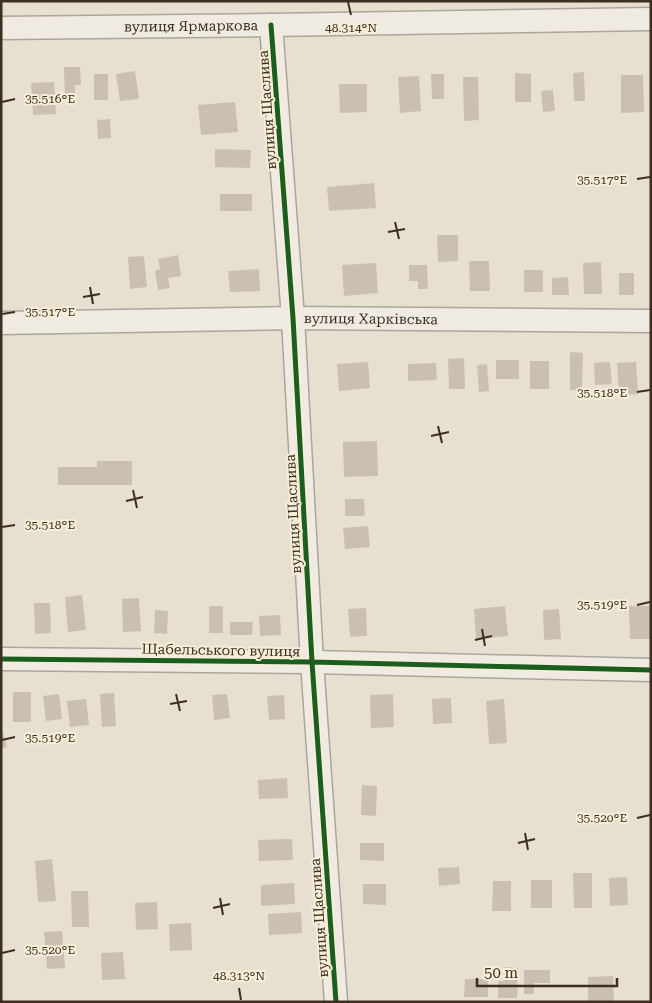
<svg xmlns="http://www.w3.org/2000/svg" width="652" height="1003" font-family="'Roboto Serif',serif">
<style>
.building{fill:#cbbfb2}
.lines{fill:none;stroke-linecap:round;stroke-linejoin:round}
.street-casing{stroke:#ada599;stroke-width:25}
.street{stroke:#efebe3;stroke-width:22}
.cycleway-casing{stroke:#f7eed8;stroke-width:8}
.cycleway{stroke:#1b5e20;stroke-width:5}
.ticks{fill:none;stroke:#3d2e20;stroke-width:2}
.labels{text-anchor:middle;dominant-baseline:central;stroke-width:4;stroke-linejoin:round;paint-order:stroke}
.street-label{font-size:14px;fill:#3d2e20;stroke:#f7eed8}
.ticks-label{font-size:12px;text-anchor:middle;fill:#3d2e20;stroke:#f7eed8;stroke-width:4;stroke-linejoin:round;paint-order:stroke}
</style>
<rect width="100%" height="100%" fill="#e7e0d1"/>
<path class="building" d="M64 67H80L81 85H75V100H65Z
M135 71 139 99 120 101 116 74Z
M584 72 585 101H574L573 73Z
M515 73 531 74V102H515Z
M94 74H108V100H94Z
M431 74H444V99H432Z
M621 75H643L644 112 621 113Z
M419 76 421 111 400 113 398 77Z
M463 77H478L479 120 464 121Z
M54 82 56 114 33 115 31 83Z
M339 84H367V112L340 113Z
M553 90 555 111 543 112 541 91Z
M235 102 238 132 201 135 198 105Z
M110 119 111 138 98 139 97 120Z
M215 149 251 150 250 168 215 167Z
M374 183 376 208 329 211 327 187Z
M220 194H252V211H220Z
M437 235H458V261L438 262Z
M178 255 181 276 168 278 170 288 158 290 155 271 160 269 158 259Z
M144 256 147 287 130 289 128 257Z
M469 261H489L490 291H470Z
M601 262 602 294H584L583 263Z
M376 263 378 293 344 296 342 265Z
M409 265H427L428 289H418V281H409Z
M259 269 260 291 230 292 228 271Z
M524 270H543V292H524Z
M619 273H634V295H619Z
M568 277 569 295H552V278Z
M570 352 583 353 582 390H570Z
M464 358 465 389H449L448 359Z
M496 360H519V379H496Z
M530 361H549V389H530Z
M368 362 370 388 339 391 337 364Z
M610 362 612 384 595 385 594 363Z
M636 362 638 394 619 395 617 363Z
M436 363 437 380 408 381V364Z
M487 364 489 391 479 392 477 365Z
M377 441 378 476 344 477 343 442Z
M97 461H132V485H58V467H97Z
M345 499H364L365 516H345Z
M368 526 370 547 345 549 343 528Z
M82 595 86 630 68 632 65 597Z
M139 598 141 631 123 632 122 599Z
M34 603H50L51 633 35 634Z
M209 606H223V633H209Z
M505 606 508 636 476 639 474 609Z
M629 606H651V639H630Z
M366 608 367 636 350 637 348 609Z
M559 609 561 639 544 640 543 610Z
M155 610 168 611 167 634 154 633Z
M280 615 281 635 260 636 259 616Z
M230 622H253L252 635H230Z
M13 692H31V722H13Z
M114 693 116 726 102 727 100 694Z
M59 694 62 719 46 721 43 696Z
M227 694 230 718 214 720 212 695Z
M393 694 394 727 371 728 370 695Z
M284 695 285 719 269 720 267 696Z
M451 698 452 723 433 724 432 699Z
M86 699 89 725 70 727 67 701Z
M504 699 507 743 489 744 486 701Z
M1 725 7 747 1 749Z
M287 778 288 798 259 799 258 780Z
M362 785 377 786 376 816 361 815Z
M292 839 293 860 259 861 258 840Z
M360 843H384V861L360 860Z
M52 859 56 901 38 902 35 861Z
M459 867 460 884 439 886 438 868Z
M573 873H592V908H574Z
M627 877 628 905 610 906 609 878Z
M531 880H552V908H531Z
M493 881H511V911H492Z
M294 883 295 904 261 906V885Z
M363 884H386V905L363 904Z
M71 891H88L89 927H72Z
M157 902 158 929 136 930 135 903Z
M301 912 302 933 269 935 268 914Z
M191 923 192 950 170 951 169 924Z
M62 931 65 968 47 969 44 932Z
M123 952 125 979 102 980 101 953Z
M504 967 518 968 517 998H498V981H504Z
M524 970H550V983H534V994H524Z
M613 976 614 1001H588V977Z
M465 979H488V997H464Z"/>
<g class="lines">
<g class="street-casing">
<g id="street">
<path d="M271 25 293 318 312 662 336 1002"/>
<path id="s1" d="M1 28 271 25 651 19"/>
<path id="s2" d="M1 323 293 318 651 321"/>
<path d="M1 659 312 662 651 670"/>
</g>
</g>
<use href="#street" class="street"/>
<g class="cycleway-casing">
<path id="cycleway" d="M271 25 293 318 312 662 336 1002
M1 659 312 662 651 670"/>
</g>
<use href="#cycleway" class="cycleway"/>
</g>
<path class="ticks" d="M348 2 351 15M2 102 15 99M637 179 650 177M395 222 399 239M388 232 405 229M90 287 93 304M83 297 100 294M2 314 15 312M637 392 650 390M438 426 442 443M431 436 449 432M133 490 137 508M126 501 143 497M2 527 15 525M637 605 650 602M482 629 485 646M475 640 492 636M176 694 180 711M170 704 187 701M2 740 15 737M637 818 650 815M525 833 528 850M518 843 535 839M220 898 223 915M213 908 230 904M2 953 15 950M239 988 241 1000"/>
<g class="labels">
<g class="street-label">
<text stroke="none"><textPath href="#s1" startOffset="190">вулиця Ярмаркова</textPath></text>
<text transform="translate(267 110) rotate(-94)">вулиця Щаслива</text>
<text stroke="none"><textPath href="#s2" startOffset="370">вулиця Харківська</textPath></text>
<text transform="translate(293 514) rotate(-93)">вулиця Щаслива</text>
<text transform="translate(221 650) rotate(1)">Щабельського вулиця</text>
<text transform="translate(319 918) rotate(-94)">вулиця Щаслива</text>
</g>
</g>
<g class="ticks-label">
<text x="351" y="32">48.314°N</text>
<text x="50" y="103">35.516°E</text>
<text x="602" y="184">35.517°E</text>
<text x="50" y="316">35.517°E</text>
<text x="602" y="397">35.518°E</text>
<text x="50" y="529">35.518°E</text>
<text x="602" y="609">35.519°E</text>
<text x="50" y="742">35.519°E</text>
<text x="602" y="822">35.520°E</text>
<text x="50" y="954">35.520°E</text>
<text x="239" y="980">48.313°N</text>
</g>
<rect width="652" height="1003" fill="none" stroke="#3d2e20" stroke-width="5"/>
<path d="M477 978v8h140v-8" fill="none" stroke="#3d2e20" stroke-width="2.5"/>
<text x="484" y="978" font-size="15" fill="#3d2e20" stroke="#f7eed8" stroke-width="4" paint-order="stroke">50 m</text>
</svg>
